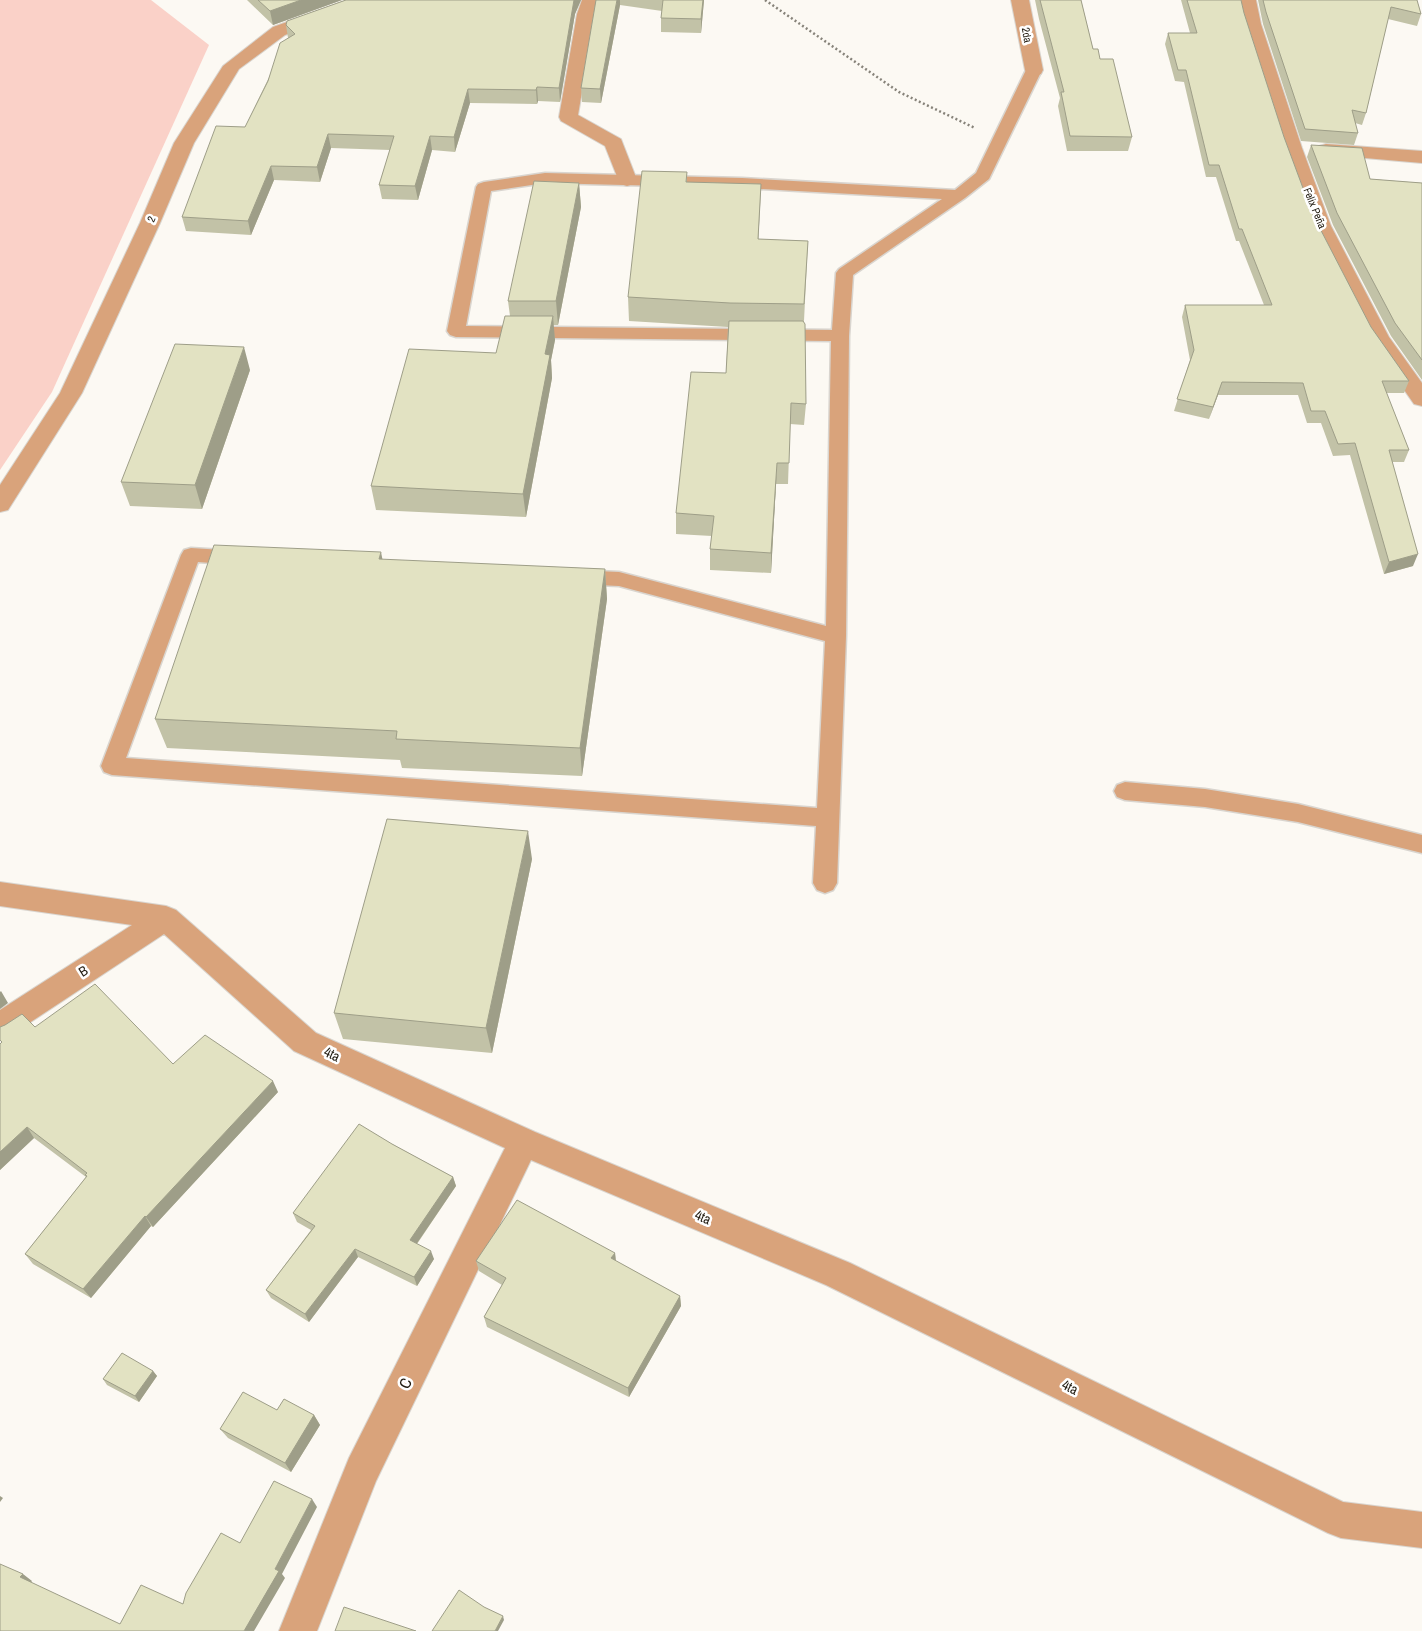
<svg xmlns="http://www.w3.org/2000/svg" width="1422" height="1631" font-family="'Archivo Narrow',sans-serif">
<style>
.green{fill:#fad1c8}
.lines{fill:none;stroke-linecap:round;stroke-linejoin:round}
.service-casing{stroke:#d9d5cf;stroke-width:3}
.minor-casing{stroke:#d9d5cf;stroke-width:2}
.path{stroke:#87837a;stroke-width:2.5;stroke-dasharray:2 2.5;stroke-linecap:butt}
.service{fill:#d9a37b;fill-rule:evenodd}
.minor{fill:#d9a37b;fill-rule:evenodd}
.wall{fill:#c2c2a7}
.shaded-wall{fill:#9e9e88}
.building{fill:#e2e2c2;stroke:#9e9e88}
.labels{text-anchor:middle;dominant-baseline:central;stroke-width:5;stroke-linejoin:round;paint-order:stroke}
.far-street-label{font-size:11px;fill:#211b10;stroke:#fff}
.street-label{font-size:14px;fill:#211b10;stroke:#fff}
.near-street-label{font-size:16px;fill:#211b10;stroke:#fff}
</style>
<rect width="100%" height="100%" fill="#fcf9f3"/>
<path class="green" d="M0 0H151L209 45 52 392 0 470Z"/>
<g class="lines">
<g class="service-casing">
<path id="service" d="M1034 65 1039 67 1042 70 989 179 965 198 853 275 849 336 846 636 837 883 833 890 825 893 817 890 813 883 816 826 112 775 104 772 101 766 181 555 184 550 191 548 239 551 246 553 249 558 246 563 239 565 198 562 126 758 817 808 825 641 619 586 575 584 568 582 565 577 568 572 575 570 619 572 826 626 831 341 456 337 450 335 447 331 476 187 478 184 484 182 545 173 742 178 955 190 976 173 1026 70 1029 67ZM545 183 742 188 942 199 839 269 836 273 832 330 466 326 491 191Z
M1125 782 1205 789 1298 804 1422 835V853L1298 822 1205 807 1125 800 1117 797 1114 791 1117 785Z"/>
</g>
<g class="minor-casing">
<path id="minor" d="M348 0H373L370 4 285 35 239 69 194 143 160 223 82 393 8 510 0 512V485L60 393 140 223 174 143 223 66 273 27Z
M582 0H600L595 14 578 115 621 139 637 180 634 184 627 186 620 184 605 146 561 121 559 117 577 14Z
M1011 0H1029L1043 70 1041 74 1034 76 1027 74 1025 70Z
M1238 0H1256L1261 24 1302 148 1331 226 1389 337 1422 383V406L1414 404 1368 338 1311 226 1282 148 1243 24Z
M1326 144 1422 151V163L1319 154 1316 150 1319 146Z
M0 882 166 906 176 910 316 1033 535 1132 850 1263 1343 1502 1422 1512V1548L1341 1538 1328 1533 826 1285 531 1160 376 1481 317 1631H279L349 1458 505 1148 294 1051 164 934 11 1035 0 1039V1010L132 925 0 906Z"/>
</g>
<path class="path" d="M765 0 899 92 975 128"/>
<use href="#service" class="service"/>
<use href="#minor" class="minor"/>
</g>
<path class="wall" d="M247 0H342L273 25Z
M346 0H581L575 14 560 102 538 101 537 104 470 103 455 152 432 150 418 200 382 199 379 185 390 150 331 148 320 182 274 180 251 235 186 231 182 217 245 127 288 38 286 25Z
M596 0H704L701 33 661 32V18L662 11 620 5 601 103 582 102 581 88Z
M1035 0H1081L1093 49 1100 59 1132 137 1128 151H1067L1058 106 1060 98 1039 19Z
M1181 0H1241L1244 13 1284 137 1313 215 1371 327 1409 381 1404 393H1386L1409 450 1404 462H1392L1413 566 1384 574 1350 455 1333 456 1321 423H1307L1298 395H1218L1209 419 1174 411 1190 360 1182 317 1185 305H1264L1239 241H1236L1216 177H1206L1184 82 1175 81 1165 44 1168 33H1190Z
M1258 0H1417L1421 14 1417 26 1388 19 1366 113 1362 125 1355 123 1358 133 1354 145 1301 141 1263 24Z
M1311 145 1370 179 1422 183V380L1391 336 1333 225 1307 157Z
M687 172V182L761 184 758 239 808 241 804 321 806 404 804 425 790 424 788 484H776L771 573 710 570V549L712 536 676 534V513L726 373 728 327 629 321 628 297Z
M579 183 581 207 558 325H553L555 340 551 360 552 378 526 517 376 510 371 486 496 353 510 316 508 301Z
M250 370 202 509 130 506 121 482Z
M383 560 605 569 607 599 582 776 402 768 400 760 167 748 155 719Z
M532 859 492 1053 343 1039 334 1013Z
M0 1027H35L278 1092 153 1227 151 1226 91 1298 33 1264 25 1254 86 1177 34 1138 0 1170 1 1043Z
M392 1144 453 1177 456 1186 417 1244 434 1259 417 1286 358 1257 309 1322 271 1298 266 1290 311 1230 297 1222 293 1213Z
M615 1253 616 1261 680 1296 681 1306 629 1397 487 1327 484 1317 502 1285 479 1271 476 1261Z
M153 1371 157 1376 139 1402 107 1385 103 1379Z
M277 1410 314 1415 320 1425 291 1472 228 1438 220 1429Z"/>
<path class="shaded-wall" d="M301 0H342L273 25 270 11Z
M574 0H581L575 14 560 102 559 88Z
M617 0H620V5L601 103 600 89Z
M703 0H704L701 33V19Z
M537 87 538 101 537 104 536 90Z
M468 89 470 103 455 152 454 137Z
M328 134 331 148 320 182 317 167Z
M430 136 432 150 418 200 415 186Z
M271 166 274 180 251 235 248 221Z
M579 183 581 207 558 325 556 301Z
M761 184 760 208 757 263 758 239Z
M553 316 555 340 551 360 552 378 526 517 523 494 545 354Z
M244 347 250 370 202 509 195 485Z
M1222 382 1218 395 1209 419 1213 407Z
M777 463 776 484 771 573V553Z
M381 552 387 582 379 559Z
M1418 554 1413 566 1384 574 1389 562Z
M605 569 607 599 582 776 580 748Z
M528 831 532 859 492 1053 486 1028Z
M1 991 8 1003 0 1009V992Z
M273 1081 278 1092 153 1227 146 1217Z
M27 1127 34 1138 0 1170V1152Z
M453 1177 456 1186 413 1249 410 1240Z
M145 1216 151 1226 91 1298 83 1289Z
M355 1249 358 1257 309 1322 305 1314Z
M431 1251 434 1259 417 1286 414 1277Z
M615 1253 616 1263 611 1258Z
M680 1296 681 1306 629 1397 628 1388Z
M153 1371 157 1376 139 1402 135 1396Z
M314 1415 320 1425 291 1472 285 1463Z
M0 1496 3 1498 0 1502Z
M312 1499 317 1507 282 1574 285 1578 254 1631H244L275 1569Z
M23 1574 32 1581 30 1584 20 1577Z
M503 1616 504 1620 498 1631H495Z"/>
<path class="building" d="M258 0H301L270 11Z
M346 0H574L559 88 537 87 536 90 468 89 454 137 430 136 415 186 379 185 394 136 328 134 317 167 271 166 248 221 182 217 216 126 245 127 268 81 280 43 295 34 286 25 287 21Z
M596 0H617L600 89 581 88Z
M663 0H703L701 19 661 18Z
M1040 0H1081L1093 49H1098L1100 59H1113L1132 137 1070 136 1061 92H1064Z
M1187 0H1241L1244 13 1284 137 1313 215 1371 327 1409 381H1382L1409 450H1389L1418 554 1389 562 1355 443 1338 444 1325 411H1311L1303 383 1222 382 1213 407 1177 399 1194 350 1185 305H1272L1242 229H1239L1219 165H1209L1186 70H1178L1168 33H1197Z
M1263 0H1417L1421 14 1391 7 1366 113 1352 110 1358 133 1305 129 1266 12Z
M1311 145 1362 148 1370 179 1422 183V360L1395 323 1337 213Z
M642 171 687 172 686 182 761 184 758 239 808 241 804 304 730 303 628 297Z
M534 181 579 183 556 301H508Z
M505 316H553L545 354 550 355 523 494 371 486 409 349 496 353Z
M729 321H803L805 324 806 404 791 403 789 463H777L771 553 710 549 714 516 676 513 691 372 726 373Z
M175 344 244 347 195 485 121 482Z
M214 545 381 552 379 559 605 569 580 748 396 739 397 731 155 719Z
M387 819 528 831 486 1028 334 1013Z
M95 984 173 1064 205 1035 273 1081 146 1217 145 1216 83 1289 25 1254 87 1176 85 1175 87 1173 27 1127 0 1152V1044L2 1042 0 1040V1027L5 1025 22 1014 35 1027Z
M359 1124 392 1144 453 1177 410 1240 431 1251 414 1277 355 1249 305 1314 266 1290 315 1226 293 1213Z
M517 1200 615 1253 611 1258 680 1296 628 1388 484 1317 506 1278 476 1261Z
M122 1353 153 1371 135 1396 103 1379Z
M243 1392 277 1410 284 1399 314 1415 285 1463 220 1429Z
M274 1481 312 1499 275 1569 279 1571 244 1631H0V1564L23 1574 20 1577 120 1624 141 1585 183 1604 186 1593 221 1533 240 1543Z
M459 1590 484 1607 503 1616 495 1631H432Z
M344 1607 416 1631H335Z"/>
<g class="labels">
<g class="far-street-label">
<text transform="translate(1027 35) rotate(79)">2da</text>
<text transform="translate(1315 208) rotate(68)">Felix Peña</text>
<text transform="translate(151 219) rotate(-66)">2</text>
</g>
<g class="street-label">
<text transform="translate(83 971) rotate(-32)">B</text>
<text transform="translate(332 1054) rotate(25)">4ta</text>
<text transform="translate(703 1217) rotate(23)">4ta</text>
<text transform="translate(1070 1387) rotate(26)">4ta</text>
</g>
<g class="near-street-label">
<text transform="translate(405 1383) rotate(-64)">C</text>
</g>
</g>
</svg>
